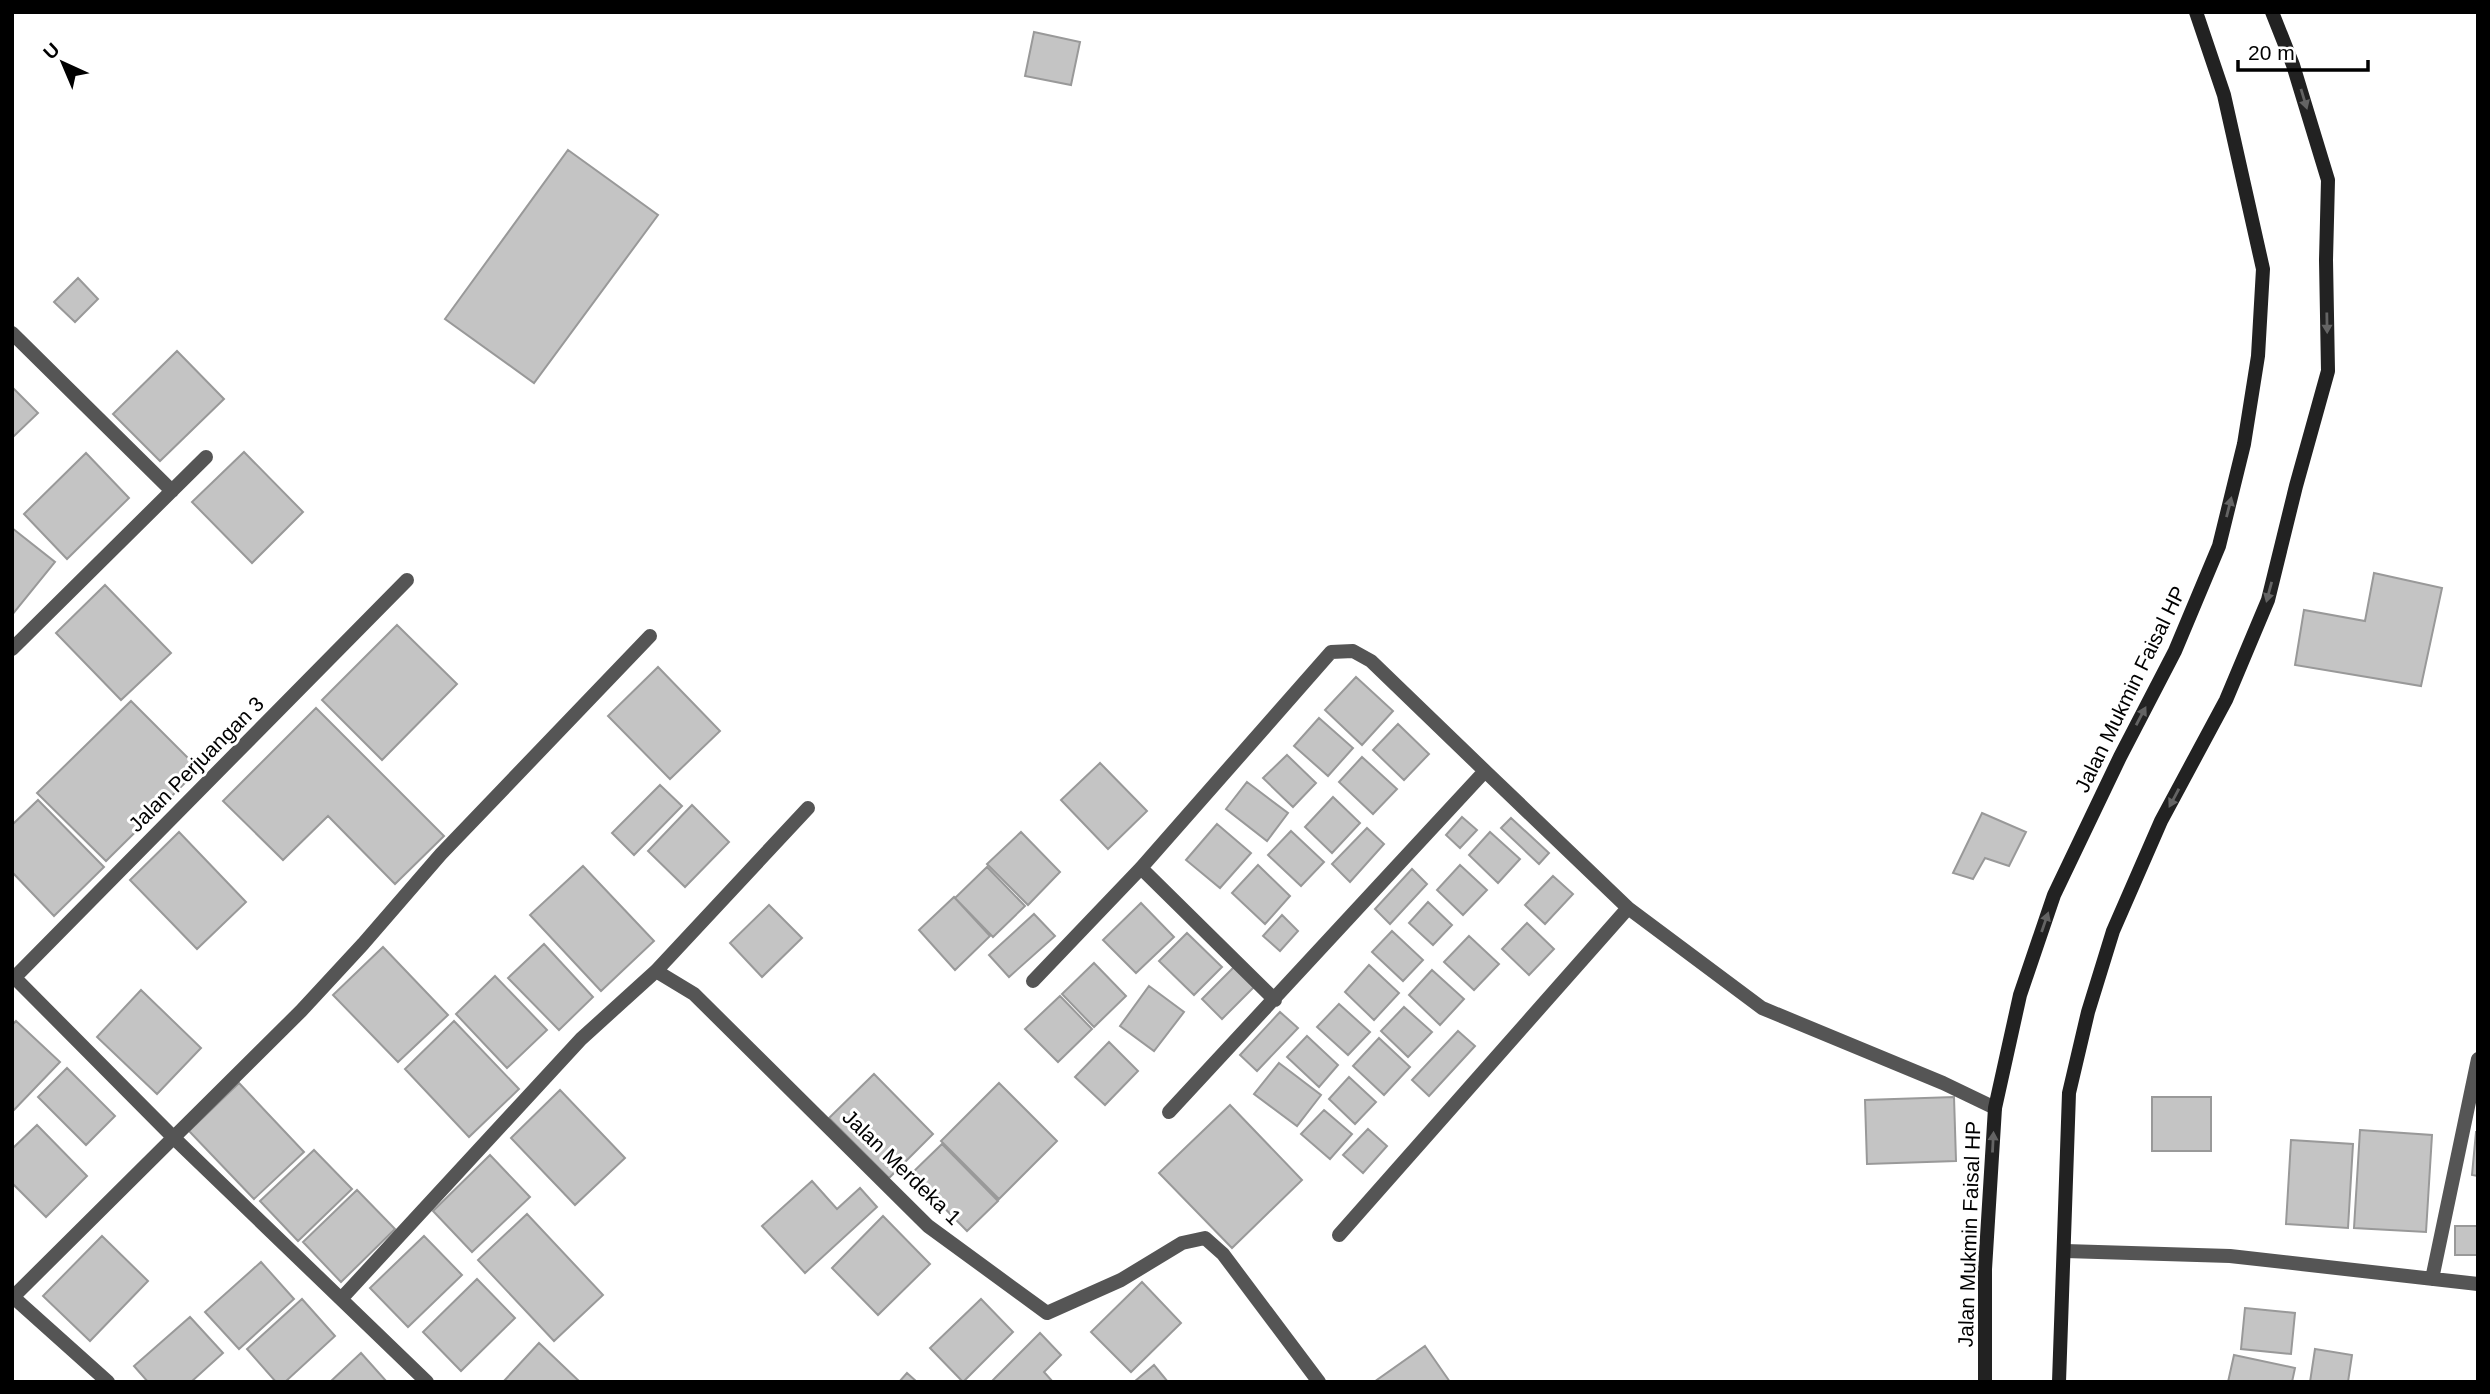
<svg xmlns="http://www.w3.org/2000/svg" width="2490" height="1394" font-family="Helvetica,sans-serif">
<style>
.building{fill:#c4c4c4;stroke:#999;stroke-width:2}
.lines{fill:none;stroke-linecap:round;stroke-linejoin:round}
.street{stroke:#555;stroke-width:14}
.secondary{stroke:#222;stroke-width:14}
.oneway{fill:#646464}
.labels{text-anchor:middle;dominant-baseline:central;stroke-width:6;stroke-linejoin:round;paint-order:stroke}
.street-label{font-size:21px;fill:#000;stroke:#fff}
</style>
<rect width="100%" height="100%" fill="#fff"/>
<path class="building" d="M1034 32 1080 42 1071 85 1025 76Z
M568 150 658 215 534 383 445 319Z
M78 278 98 299 75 322 54 302Z
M177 351 224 399 160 461 113 414Z
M12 387 38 413 12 438Z
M244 452 303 512 252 563 192 502Z
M86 453 129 498 67 559 24 514Z
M12 528 55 562 12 615Z
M2374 573 2442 588 2421 686 2295 665 2304 610 2365 621Z
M105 585 171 653 121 700 56 633Z
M397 625 457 684 382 760 322 700Z
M658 667 720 731 670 779 608 716Z
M1356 677 1393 711 1362 745 1325 710Z
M131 701 199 769 106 861 37 793Z
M316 708 444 836 395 884 328 816 283 860 223 801Z
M1319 718 1353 748 1328 776 1294 746Z
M1398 724 1429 754 1404 780 1373 750Z
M1287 755 1316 783 1293 807 1263 778Z
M1362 757 1397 789 1373 814 1339 782Z
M1100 763 1147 811 1108 849 1061 800Z
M1247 782 1288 813 1267 841 1226 809Z
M660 785 682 806 634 855 612 833Z
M1333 797 1360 823 1332 853 1305 827Z
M38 800 104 867 54 916 12 872V825Z
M692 805 729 842 685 887 648 851Z
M1982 813 2026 832 2009 866 1985 858 1973 879 1953 873Z
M1462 817 1477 830 1460 848 1446 835Z
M1511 818 1549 853 1539 864 1501 828Z
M1217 824 1251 853 1220 888 1186 860Z
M1367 828 1384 844 1350 882 1332 864Z
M1291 831 1324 862 1301 886 1268 855Z
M179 832 246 902 197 949 130 880Z
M1021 832 1060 872 1028 905 987 864Z
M1490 832 1520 859 1498 883 1469 855Z
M1258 865 1290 896 1265 924 1232 893Z
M1460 865 1487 890 1463 915 1437 890Z
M583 866 654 941 601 991 530 915Z
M987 867 1025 906 993 937 955 898Z
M1412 869 1427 884 1390 924 1375 909Z
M1553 876 1573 894 1545 924 1525 905Z
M954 897 990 936 955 970 919 930Z
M1428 902 1452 925 1433 945 1409 923Z
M1141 903 1174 937 1136 973 1103 940Z
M769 905 802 938 762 977 730 943Z
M1034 914 1055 936 1009 977 989 955Z
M1282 915 1298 931 1280 951 1263 936Z
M1527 923 1554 949 1529 975 1502 949Z
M1392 931 1423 960 1403 981 1372 952Z
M1187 933 1222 967 1194 995 1159 961Z
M1469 936 1499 964 1474 990 1444 962Z
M544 944 593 997 559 1030 508 978Z
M383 947 448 1015 398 1062 333 995Z
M1094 963 1126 996 1094 1027 1062 994Z
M1369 965 1399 993 1374 1020 1345 992Z
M1235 966 1255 986 1222 1019 1202 999Z
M1432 970 1464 999 1440 1025 1409 995Z
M495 976 547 1030 507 1068 456 1014Z
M1149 986 1184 1012 1154 1051 1120 1026Z
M141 990 201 1048 157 1094 97 1037Z
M1060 996 1092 1029 1058 1062 1025 1029Z
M1339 1004 1370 1032 1348 1055 1317 1027Z
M1404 1007 1432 1032 1408 1057 1381 1031Z
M1280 1012 1298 1028 1257 1071 1240 1055Z
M16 1021 60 1062 12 1112V1025Z
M454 1021 519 1089 469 1137 405 1069Z
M1458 1031 1475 1046 1429 1096 1412 1080Z
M1307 1036 1338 1065 1319 1087 1287 1057Z
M1379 1038 1410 1067 1384 1095 1353 1066Z
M1109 1042 1138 1071 1105 1105 1075 1077Z
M1279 1063 1321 1095 1297 1126 1254 1094Z
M67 1068 115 1116 86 1145 38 1097Z
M874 1074 933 1134 889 1178 829 1118Z
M1349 1077 1376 1102 1355 1124 1329 1099Z
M239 1083 304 1152 254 1199 189 1131Z
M999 1083 1057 1141 999 1199 941 1141Z
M560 1090 625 1158 575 1205 511 1138Z
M1954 1097 1956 1161 1867 1164 1865 1100Z
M2152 1097H2211V1151H2152Z
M1230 1105 1302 1180 1232 1248 1159 1173Z
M1324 1110 1352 1134 1330 1159 1301 1134Z
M37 1125 87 1176 46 1217 12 1183V1149Z
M1368 1129 1387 1146 1363 1173 1343 1155Z
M2360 1130 2432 1135 2426 1232 2354 1228Z
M2476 1132H2478V1176L2472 1175Z
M2291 1140 2353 1144 2348 1228 2286 1224Z
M942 1144 998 1201 967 1231 911 1174Z
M314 1150 352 1189 298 1241 260 1201Z
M490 1155 530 1197 472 1252 433 1211Z
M812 1181 837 1209 860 1188 877 1207 805 1273 762 1226Z
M357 1190 395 1229 341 1282 303 1242Z
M527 1214 603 1295 554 1341 478 1260Z
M883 1216 930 1264 878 1315 832 1268Z
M2455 1226H2478V1255H2455Z
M102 1236 148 1281 90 1341 43 1296Z
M424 1236 462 1275 408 1327 370 1288Z
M261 1262 294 1299 239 1349 205 1312Z
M477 1279 515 1318 461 1371 423 1332Z
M1142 1282 1181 1323 1131 1372 1091 1332Z
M302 1299 335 1336 285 1382H276L247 1349Z
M981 1299 1013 1332 963 1382 930 1348Z
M2245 1308 2295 1313 2291 1354 2241 1349Z
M190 1317 223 1353 191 1382H148L134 1366Z
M1040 1333 1061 1355 1044 1372 1053 1382H991Z
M539 1343 580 1382H503Z
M1425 1346 1450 1382H1374Z
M2315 1349 2352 1355 2348 1382H2310Z
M361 1353 387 1382H330Z
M2234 1355 2295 1368 2292 1382H2228Z
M1154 1365 1168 1382H1134Z
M907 1373 917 1382H899Z"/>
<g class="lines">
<path class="street" d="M12 333 172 491
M12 649 206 457
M1141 868 1275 1000
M656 971 694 994 928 1226 1047 1313 1121 1280 1182 1243 1205 1238 1223 1254 1319 1382
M12 975 175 1139 427 1382
M15 977 407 580
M1033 981 1141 868 1331 652 1353 651 1371 661 1485 771
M1169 1112 1485 771 1628 908 1762 1008 1943 1083 1995 1108
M1339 1235 1628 908
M2065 1251 2230 1256 2478 1284
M2432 1279 2478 1059
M12 1296 108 1382
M12 1298 301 1011 363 944 441 854 650 636
M341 1299 581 1039 656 971 808 808"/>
<path class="secondary" d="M1985 1382V1269L1995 1108 2020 995 2054 895 2120 757 2175 651 2219 546 2244 444 2258 356 2263 269 2224 95 2196 12
M2059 1382 2069 1093 2088 1012 2113 931 2161 821 2226 700 2268 600 2296 486 2328 371 2326 260 2328 180 2293 65 2272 12"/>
</g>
<defs><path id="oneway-solid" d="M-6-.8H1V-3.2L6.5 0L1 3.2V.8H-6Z" transform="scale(1.75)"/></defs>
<g class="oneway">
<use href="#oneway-solid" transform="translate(2304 99) rotate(73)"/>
<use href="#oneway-solid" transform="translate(2327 323) rotate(89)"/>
<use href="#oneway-solid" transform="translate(2229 507) rotate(-76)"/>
<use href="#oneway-solid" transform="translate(2269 592) rotate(105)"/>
<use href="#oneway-solid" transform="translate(2141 716) rotate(-62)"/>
<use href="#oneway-solid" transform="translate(2174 798) rotate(118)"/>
<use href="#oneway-solid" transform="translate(2045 922) rotate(-71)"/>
<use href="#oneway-solid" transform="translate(1993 1142) rotate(-87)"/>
</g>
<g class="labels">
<g class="street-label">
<text transform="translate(2130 689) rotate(-64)">Jalan Mukmin Faisal HP</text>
<text transform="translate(196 764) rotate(-45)">Jalan Perjuangan 3</text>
<text transform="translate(902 1167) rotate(44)">Jalan Merdeka 1</text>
<text transform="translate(1969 1234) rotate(-88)">Jalan Mukmin Faisal HP</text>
</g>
</g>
<rect width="2490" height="1394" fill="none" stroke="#000000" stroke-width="28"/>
<g transform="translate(63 63) rotate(316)" stroke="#ffffff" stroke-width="5" paint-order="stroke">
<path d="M0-5L12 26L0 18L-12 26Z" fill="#000000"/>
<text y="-10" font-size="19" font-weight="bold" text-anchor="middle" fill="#000000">U</text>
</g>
<path d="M2238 60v10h130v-10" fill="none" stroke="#000000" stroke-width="3.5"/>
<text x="2248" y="60" font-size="21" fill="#000000" stroke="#ffffff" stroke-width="5" paint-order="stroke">20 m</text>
</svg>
